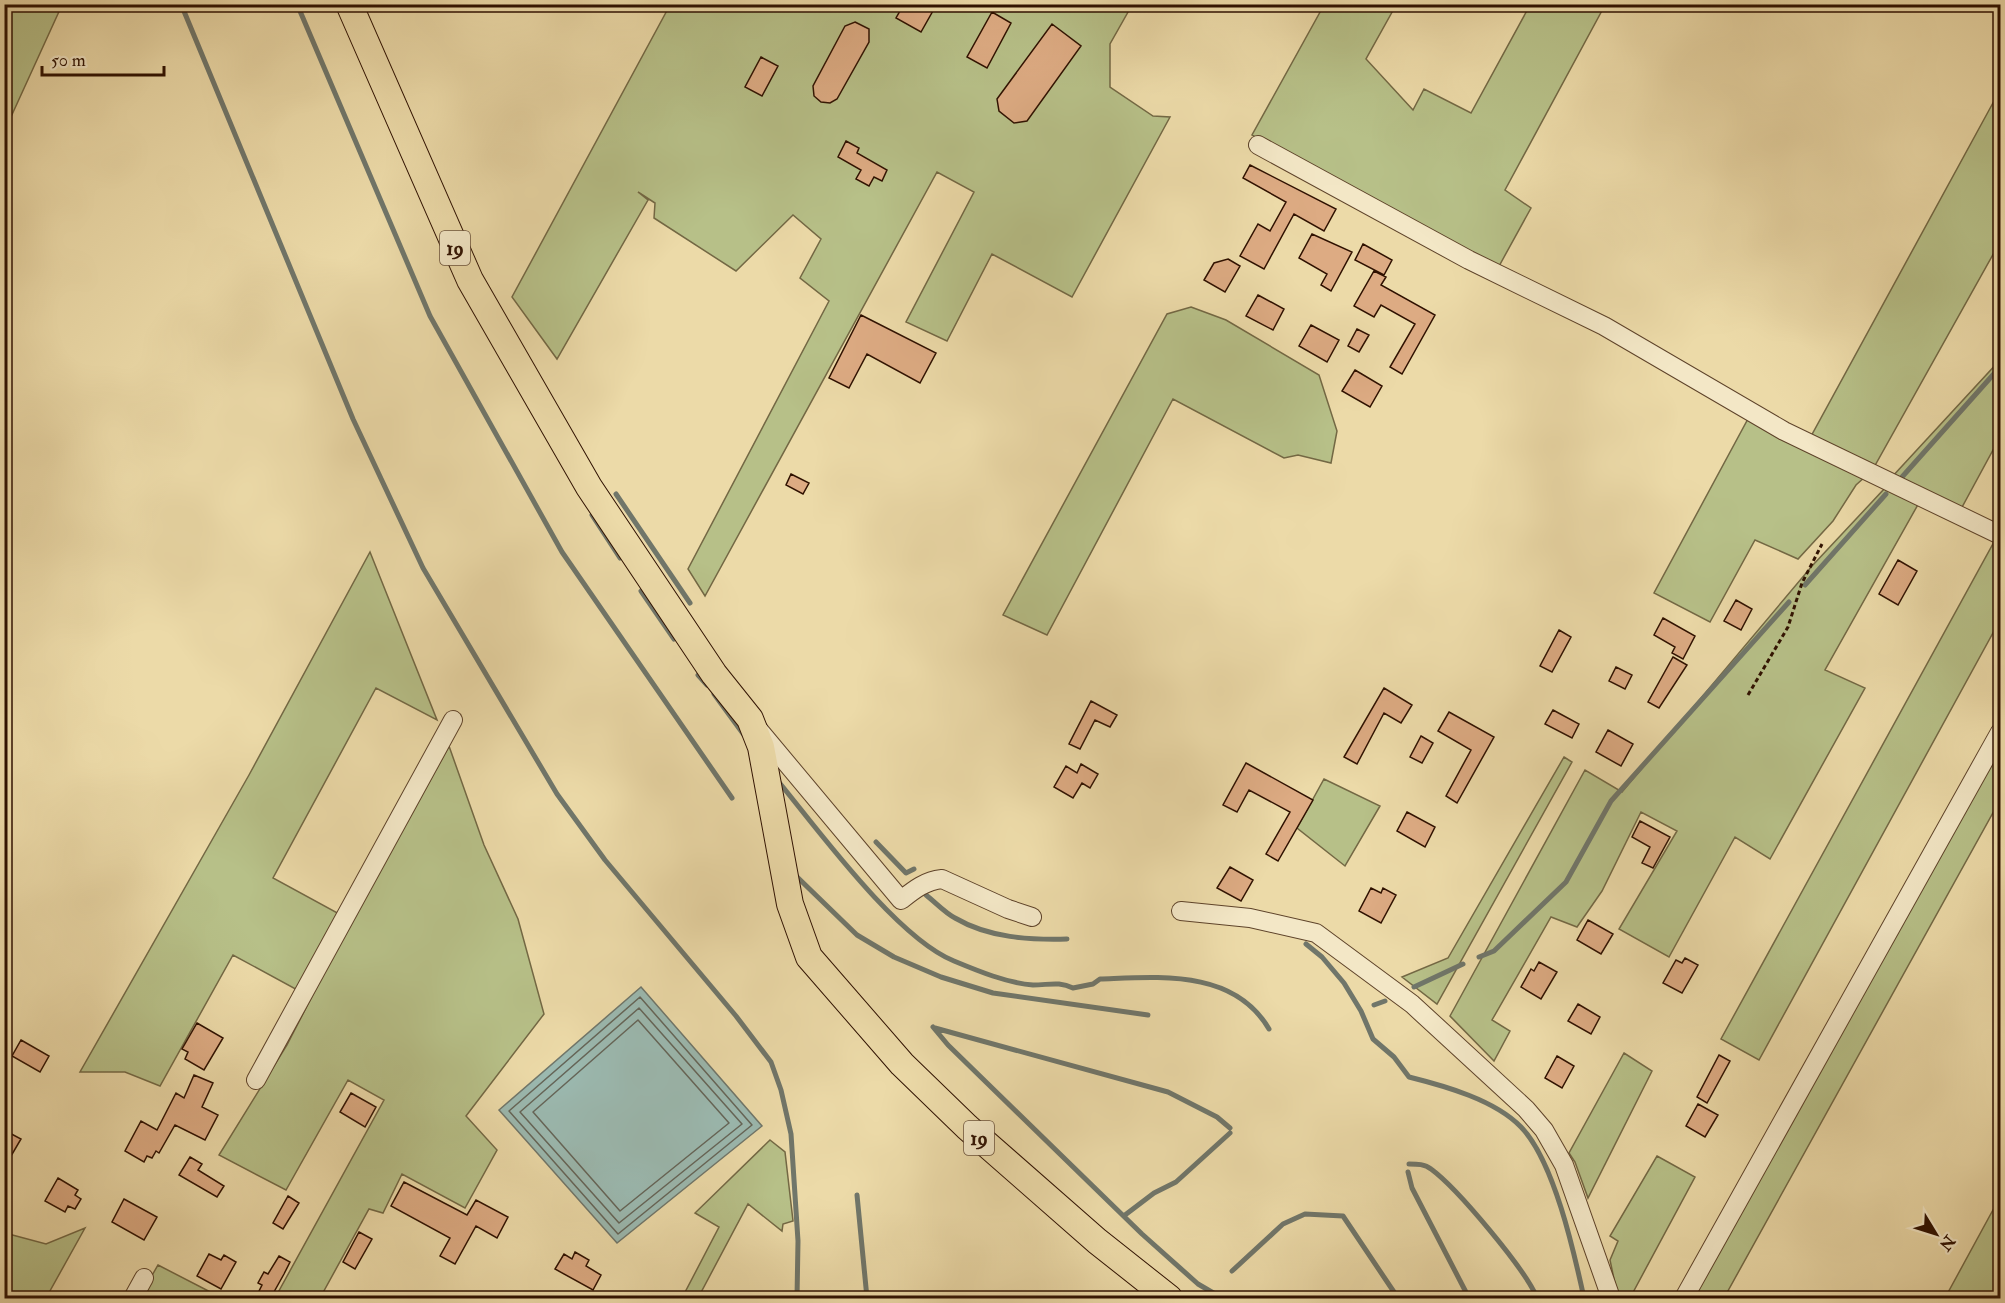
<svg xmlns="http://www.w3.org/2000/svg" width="2005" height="1303" font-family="'IM FELL Double Pica',serif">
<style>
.green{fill:#b7c088;stroke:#736844;stroke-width:1.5}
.water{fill:#9bb9b0;stroke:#70766a;stroke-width:1.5}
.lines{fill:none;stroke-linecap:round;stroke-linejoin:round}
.shore{stroke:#656558;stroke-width:1.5}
.stream{stroke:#70766a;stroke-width:5}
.building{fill:#ddab83;stroke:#2f1100;stroke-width:1.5}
.minor-casing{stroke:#5e432a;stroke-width:20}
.highway-casing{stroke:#2f1100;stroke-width:28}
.path{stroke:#2f1100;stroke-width:3;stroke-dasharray:4.5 3;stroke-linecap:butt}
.minor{stroke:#f3e7c6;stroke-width:18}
.highway{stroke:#ecdaa8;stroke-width:26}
.labels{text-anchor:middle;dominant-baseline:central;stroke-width:4.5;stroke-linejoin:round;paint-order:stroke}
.shield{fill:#f3e7c6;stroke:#6a513b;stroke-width:1.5}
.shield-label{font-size:20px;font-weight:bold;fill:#2f1100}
</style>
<rect width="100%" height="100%" fill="#ecdaa8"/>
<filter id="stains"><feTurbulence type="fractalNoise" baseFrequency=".00333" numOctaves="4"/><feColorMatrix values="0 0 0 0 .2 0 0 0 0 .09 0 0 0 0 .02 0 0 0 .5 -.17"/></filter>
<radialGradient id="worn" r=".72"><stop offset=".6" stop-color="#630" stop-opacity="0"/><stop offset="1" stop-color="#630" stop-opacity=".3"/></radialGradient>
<path class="green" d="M5 4 62 5 5 130 4 5Z
M670 5H1132L1110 44V87L1153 116 1170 117 1072 297 992 254 947 341 906 322 974 192 937 172 705 596 688 569 829 301 800 278 821 239 793 215 736 271 654 218 655 203 638 192 648 200 557 359 512 297Z
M1324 5H1396L1366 59 1413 110 1424 89 1471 113 1530 5H1605L1505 190 1531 208 1498 268 1347 189 1252 135Z
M2000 90V242L1873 469 1809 440Z
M1191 307 1226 320 1319 375 1337 431 1331 463 1298 455 1284 458 1173 399 1047 635 1003 615 1167 314Z
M2000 360V437L1961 509 1891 478Z
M1749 417 1866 476 1856 485 1833 521 1798 559 1755 540 1710 622 1654 593Z
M1886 487 1920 501 1825 670 1865 688 1770 859 1735 837 1669 957 1619 929 1677 831 1641 812 1602 891 1577 927 1551 917 1492 1020 1510 1031 1494 1061 1450 1016 1585 770 1622 792 1812 566Z
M1994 542 2000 544V620L1759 1060 1721 1039Z
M370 552 437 720 376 688 273 878 343 916 301 992 233 955 160 1086 125 1072H80L249 775Z
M449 746 484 845 518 919 544 1014 466 1116 497 1150 465 1208 402 1174 383 1213 369 1209 320 1298H275L384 1100 348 1080 286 1190 219 1155 287 1045 328 965Z
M2000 746V800L1724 1298H1691Z
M1564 757 1572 762 1437 1004 1402 977 1448 958Z
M1324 779 1380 806 1345 866 1297 828Z
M1624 1053 1652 1071 1588 1198 1575 1162 1569 1153Z
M770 1140 785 1152 793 1221 783 1224 782 1231 748 1204 698 1298H682L719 1227 695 1213Z
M1657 1156 1695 1177 1630 1298H1618L1610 1260 1618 1241 1610 1236Z
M2000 1197V1298H1945Z
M85 1228 46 1298H5V1233L46 1244Z
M158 1265 222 1298H139Z"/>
<path class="water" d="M641 987 762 1126 617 1243 499 1110Z"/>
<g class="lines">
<path class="shore" d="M640 997 752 1125 618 1234 509 1111Z
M639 1008 742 1124 619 1223 520 1112Z
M638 1020 729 1123 620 1211 533 1112Z"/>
<path class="stream" d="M181 4 353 419 423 568 557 794 605 860 736 1016 771 1062 781 1090 791 1134 798 1241 797 1298
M297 4 430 316 562 552 732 798
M1902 477 2000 367
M616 494 690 603
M592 515 620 558
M1805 585 1886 494
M641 591 674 639
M698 675 707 685
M714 694 744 735
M778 781C819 831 897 938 954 961 978 971 1007 983 1033 985 1049 985 1059 981 1073 988L1093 984 1100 979C1160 977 1234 969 1269 1029
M876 842 906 873 914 869
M793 873 857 935 894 957 941 977 993 993 1148 1015
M926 895C935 902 945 913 955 918 989 938 1030 940 1067 939
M1306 944 1322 957 1344 983 1361 1011 1373 1039 1394 1057 1409 1077C1445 1086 1495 1100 1521 1127 1554 1161 1574 1252 1584 1298
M1479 957 1494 951 1566 882 1611 801 1789 602
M1414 987 1463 964
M1374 1005 1385 1001
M933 1027 948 1045 1142 1234 1198 1284 1222 1298
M935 1028 1168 1092 1217 1117 1230 1128
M1409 1164C1417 1164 1425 1164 1431 1169 1457 1188 1526 1270 1537 1298
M1408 1172 1412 1188 1469 1298
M857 1195 867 1298
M1125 1215 1154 1193 1176 1182 1230 1133
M1232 1271 1283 1224 1305 1214 1343 1216 1398 1298"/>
</g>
<path class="building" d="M904 4H927L934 9 921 32 896 18Z
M992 12 1011 23 987 68 967 57Z
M855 22 869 29V42L837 99 830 103 821 102 814 96 813 86 845 26Z
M1052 24 1081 46 1027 121 1014 123 999 111 997 99Z
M761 57 778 66 762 96 745 87Z
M846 141 859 148 857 153 887 170 882 181 874 177 869 186 856 179 861 170 838 157Z
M1250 165 1336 209 1324 231 1294 214 1264 269 1240 256 1258 224 1270 231 1286 202 1243 178Z
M1312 234 1352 252 1331 291 1321 285 1327 274 1299 258Z
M1363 244 1392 260 1384 275 1355 260Z
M1228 259 1240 266 1225 292 1204 280 1214 263Z
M1374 271 1386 277 1381 285 1435 315 1402 374 1390 367 1415 324 1381 305 1374 317 1354 306Z
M1258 295 1284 309 1273 330 1246 316Z
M861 315 936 353 920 383 867 354 849 388 829 378Z
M1311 325 1339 340 1327 362 1299 346Z
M1357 329 1369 335 1359 352 1348 346Z
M1355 370 1382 386 1370 407 1342 391Z
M791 474 809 483 803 494 786 485Z
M1898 560 1917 571 1898 605 1879 594Z
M1736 600 1752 609 1741 630 1724 621Z
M1663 618 1695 636 1683 659 1672 653 1675 647 1654 635Z
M1559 630 1571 637 1552 672 1540 666Z
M1673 657 1687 665 1659 708 1648 702Z
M1616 667 1632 675 1625 689 1609 681Z
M1384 688 1412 705 1401 723 1384 713 1357 764 1344 757Z
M1091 701 1117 715 1110 727 1095 720 1080 749 1069 744Z
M1553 710 1579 724 1572 738 1545 724Z
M1449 712 1494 737 1457 803 1446 796 1471 750 1438 731Z
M1608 730 1633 744 1621 766 1596 752Z
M1421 736 1433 743 1422 763 1410 757Z
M1246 763 1313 800 1278 861 1266 854 1290 812 1249 790 1237 812 1223 805Z
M1081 764 1098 774 1090 788 1082 783 1073 798 1054 787 1066 766 1077 773Z
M1407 812 1435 827 1425 847 1397 831Z
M1640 821 1670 837 1653 868 1642 863 1650 847 1632 837Z
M1230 867 1253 880 1241 901 1217 888Z
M1371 888 1381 893 1383 888 1396 895 1381 923 1359 911Z
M1588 920 1613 934 1601 954 1577 940Z
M1685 958 1698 965 1682 993 1663 983 1676 960 1682 963Z
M1539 962 1557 972 1541 999 1521 987 1531 969 1534 971Z
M1578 1004 1600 1017 1591 1034 1568 1021Z
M197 1023 223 1038 204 1070 185 1059 188 1052 182 1049Z
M21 1040 49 1056 40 1072 12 1056Z
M1719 1055 1730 1061 1707 1103 1697 1097Z
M1557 1056 1574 1066 1562 1088 1545 1078Z
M194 1075 213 1083 202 1107 218 1115 205 1140 175 1125 159 1153 156 1151 152 1158 147 1156 144 1162 125 1151 141 1121 157 1130 176 1093 184 1098Z
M351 1093 376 1107 365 1127 340 1112Z
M1698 1104 1718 1115 1705 1137 1686 1126Z
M4 1130 21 1139 4 1168Z
M190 1157 202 1164 198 1170 224 1186 217 1197 179 1175Z
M58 1178 78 1190 75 1195 81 1199 75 1209 68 1206 65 1212 45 1201Z
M404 1182 467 1215 476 1200 508 1217 497 1238 476 1226 455 1264 440 1256 450 1238 391 1206Z
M288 1196 299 1203 283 1229 273 1223Z
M124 1199 157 1217 144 1240 112 1222Z
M359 1232 372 1239 355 1269 343 1262Z
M575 1252 589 1260 586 1266 601 1275 593 1290 555 1269 564 1254 572 1259Z
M209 1254 221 1260 224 1255 236 1262 221 1289 197 1276Z
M279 1256 290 1262 284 1274 270 1299H255L262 1285 258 1283 264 1272 268 1274Z"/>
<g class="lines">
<g class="minor-casing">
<path id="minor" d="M1258 145 1469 260 1604 326 1784 431 2000 535
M758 729 901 900C915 889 925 881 942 879L1008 909 1032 917
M1181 911 1250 918 1316 933 1412 1004 1526 1109 1544 1130 1564 1165 1611 1298
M256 1080 453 720
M133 1298 144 1278
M1684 1298 2000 732"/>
</g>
<g class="highway-casing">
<path id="highway" d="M349 4 470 280 589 487 714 674 750 719 761 747 790 904 809 957 902 1064 967 1127 1097 1241 1169 1298"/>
</g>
<path class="path" d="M1748 695 1788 627 1802 583 1822 544"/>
<use href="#minor" class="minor"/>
<use href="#highway" class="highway"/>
</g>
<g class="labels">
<g class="shield">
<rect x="440" y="231" width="30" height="34" rx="4.5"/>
<rect x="964" y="1121" width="30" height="34" rx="4.5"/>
</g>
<g class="shield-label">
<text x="455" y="248">19</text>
<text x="979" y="1138">19</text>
</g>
</g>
<rect width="2005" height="1303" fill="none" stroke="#ecdaa8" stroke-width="24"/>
<rect x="6" y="6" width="1993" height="1291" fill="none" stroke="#2f1100" stroke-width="3"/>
<rect x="12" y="12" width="1981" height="1279" fill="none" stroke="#2f1100" stroke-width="1.5"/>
<g transform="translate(1936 1234) rotate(128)" stroke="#f3e7c6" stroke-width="4.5" paint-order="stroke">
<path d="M0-4.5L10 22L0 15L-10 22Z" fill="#2f1100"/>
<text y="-9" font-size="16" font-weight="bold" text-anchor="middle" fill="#2f1100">N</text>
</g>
<path d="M42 66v9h122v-9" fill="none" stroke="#2f1100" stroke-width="3"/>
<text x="51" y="66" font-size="18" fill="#2f1100" stroke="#f3e7c6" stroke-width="4.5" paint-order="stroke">50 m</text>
<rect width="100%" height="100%" filter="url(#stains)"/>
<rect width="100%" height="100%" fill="url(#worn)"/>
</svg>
